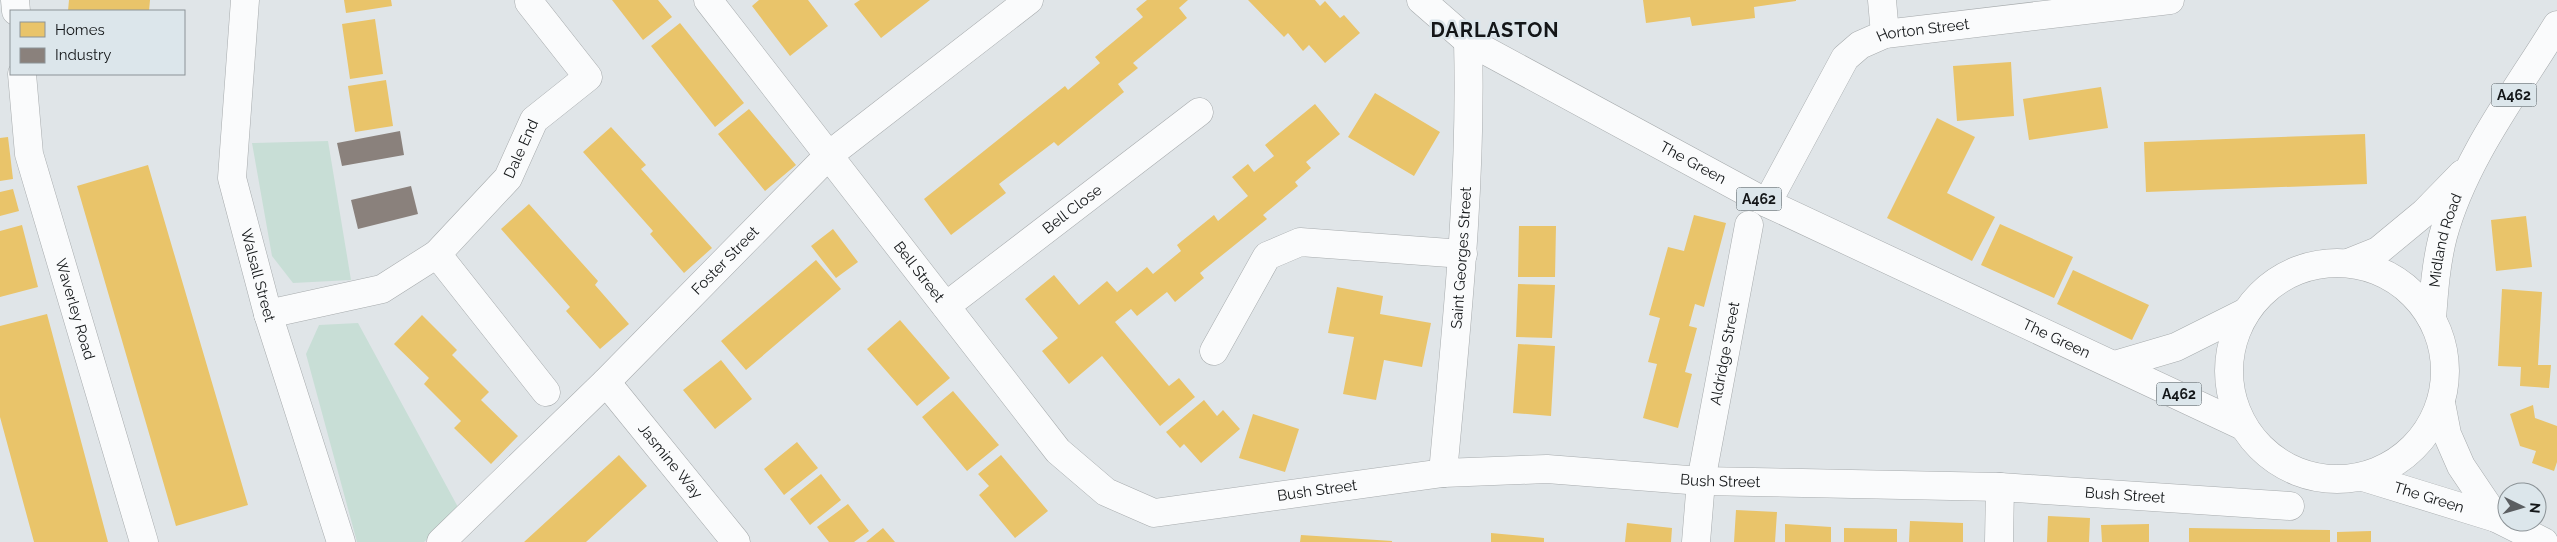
<svg xmlns="http://www.w3.org/2000/svg" width="2557" height="542" font-family="Raleway,sans-serif">
<style>
.grass{fill:#c8ded6}
.homes{fill:#e9c46a}
.industry{fill:#8a817c}
.lines{fill:none;stroke-linecap:round;stroke-linejoin:round}
.street-casing{stroke:#a7abad;stroke-width:29}
.secondary-casing{stroke:#a7abad;stroke-width:29}
.primary-casing{stroke:#a7abad;stroke-width:29}
.street{stroke:#fafbfc;stroke-width:28}
.secondary{stroke:#fafbfc;stroke-width:28}
.primary{stroke:#fafbfc;stroke-width:28}
.labels{text-anchor:middle;dominant-baseline:central;stroke-width:5;stroke-linejoin:round;paint-order:stroke}
.shield{fill:#dce6eb;stroke:#4f5457;stroke-width:1}
.shield-label{font-size:14px;font-weight:bold;fill:#131618}
.street-label{font-size:15px;fill:#131618;stroke:#dce6eb}
.district-label{font-size:20px;font-weight:bold;letter-spacing:1px;fill:#131618;stroke:#dce6eb}
</style>
<rect width="100%" height="100%" fill="#e0e5e8"/>
<path class="grass" d="M328 141 351 280 293 283 272 256 252 143Z
M358 323 459 509 424 542H357L306 354 319 325Z"/>
<path class="homes" d="M69 0H150L149 11H68Z
M344 0H391L392 6 346 13Z
M612 0H658L672 17 643 40Z
M759 0H808L828 26 790 56 752 6Z
M860 0H930L881 38 854 4Z
M1147 0H1188L1179 8 1187 18 1133 63 1138 68 1118 84 1124 92 1058 146 1054 142 999 184 1006 193 951 235 924 199 1065 86 1068 90 1100 63 1095 57 1143 17 1136 9Z
M1248 0H1315L1320 6 1325 1 1340 18 1344 15 1360 33 1325 63 1309 45 1303 51 1288 33 1284 37Z
M1643 0H1796V1L1754 7 1755 18 1692 26 1690 17 1646 23Z
M375 19 383 74 350 79 342 24Z
M680 23 744 103 715 127 651 46Z
M2011 62 2014 116 1957 121 1953 66Z
M386 80 393 126 355 132 348 86Z
M2101 87 2108 128 2029 140 2023 99Z
M1375 93 1440 132 1414 176 1348 137Z
M1315 104 1340 134 1306 162 1311 168 1295 182 1298 186 1263 215 1267 219 1200 273 1204 278 1175 302 1167 292 1137 316 1131 309 1115 322 1169 386 1179 378 1195 397 1160 426 1102 356 1069 384 1042 351 1058 338 1025 299 1054 275 1079 305 1107 281 1117 292 1147 267 1153 274 1181 251 1177 245 1214 215 1218 221 1248 196 1232 177 1248 164 1254 172 1274 156 1265 145Z
M749 109 796 165 765 191 718 134Z
M1937 118 1975 137 1947 193 1995 217 1972 261 1887 218Z
M611 127 646 165 641 169 712 248 684 273 650 234 653 231 583 152Z
M2365 134 2367 184 2146 192 2144 142Z
M8 137 13 179 0 181V138Z
M148 165 248 505 176 526 77 186Z
M13 189 19 211 0 216V192Z
M529 204 598 281 595 285 629 324 600 349 566 311 570 307 501 229Z
M1694 215 1726 223 1704 307 1695 304 1689 326 1697 328 1685 372 1692 374 1678 428 1643 418 1657 364 1648 362 1660 318 1649 315 1668 247 1684 251Z
M2526 216 2532 267 2496 271 2491 220Z
M2000 224 2073 257 2054 298 1981 265Z
M22 225 38 287 0 297V231Z
M1519 226H1556L1555 277H1518Z
M833 229 858 262 836 278 811 246Z
M816 260 841 289 746 370 721 341Z
M2073 270 2149 305 2132 340 2057 304Z
M1518 284 1555 285 1552 338 1516 337Z
M1337 287 1383 296 1380 314 1431 323 1422 367 1384 360 1376 400 1343 394 1354 337 1328 333Z
M2502 289 2542 292 2538 365H2551L2549 388 2520 386 2521 367 2498 366Z
M47 314 108 542H34L0 417V326Z
M422 315 457 350 452 355 489 392 481 400 518 436 491 464 454 428 461 421 424 384 429 378 394 344Z
M900 320 950 378 917 406 867 349Z
M1518 344 1555 346 1551 416 1513 413Z
M721 360 752 399 715 429 683 390Z
M953 391 999 445 967 471 922 417Z
M1204 400 1217 416 1223 410 1240 429 1201 463 1184 444 1180 448 1166 432Z
M2533 405 2535 418 2557 426V462L2554 471 2532 463 2536 451 2520 446 2510 414Z
M1253 414 1299 429 1285 472 1239 458Z
M797 442 818 468 784 495 764 469Z
M619 455 647 486 586 542H524Z
M1001 455 1048 511 1015 538 979 495 989 486 978 474Z
M821 474 841 500 810 525 790 499Z
M848 504 869 531 854 542H829L817 527Z
M1736 510 1777 512 1775 542H1734Z
M2048 516 2090 518 2089 542H2047Z
M1910 521 1963 523V542H1909Z
M1627 523 1672 528 1671 542H1625Z
M1785 524 1831 527V542H1785Z
M2149 524V542H2102L2101 525Z
M883 528 895 542H866Z
M1844 528 1897 529V542H1844Z
M2189 528 2330 530V542H2189Z
M2371 531V542H2337V532Z
M1491 533 1544 538V542H1491Z
M1301 535 1392 541V542H1300Z"/>
<path class="industry" d="M400 131 404 155 342 166 337 143Z
M411 186 418 214 358 229 351 200Z"/>
<g class="lines">
<g class="street-casing">
<g id="street">
<path d="M15 0 16 11"/>
<path id="s1" d="M245 0 232 178 268 314 341 542"/>
<path id="s2" d="M708 0 1058 451 1106 492 1154 513 1443 473 1547 469 1701 481 2000 487 2290 506"/>
<path d="M1882 0 1885 34"/>
<path id="s3" d="M22 74 29 154 144 542"/>
<path id="s4" d="M1767 203 1845 58 1860 45 1885 34 2170 0"/>
<path d="M437 254 546 392"/>
<path id="s5" d="M946 306 1199 112"/>
<path id="s6" d="M268 314 382 289 437 254 508 178 534 120 588 77 529 2"/>
<path d="M1214 351 1267 256 1300 242 1463 254"/>
<path id="s7" d="M606 382 736 542"/>
<path id="s8" d="M1443 473C1456 329 1472 186 1468 41"/>
<path id="s9" d="M441 542 606 382 829 155 1029 0"/>
<path id="s10" d="M1696 542 1701 481 1749 225"/>
<path d="M1999 542 2000 487"/>
</g>
</g>
<g class="secondary-casing">
<g id="secondary">
<path d="M2441 403 2447 434 2461 466 2496 518"/>
<path id="s11" d="M2363 477 2496 518 2544 542"/>
</g>
</g>
<g class="primary-casing">
<g id="primary">
<path id="s12" d="M1421 0 1468 41 1767 203 2243 426"/>
<circle cx="2337" cy="371" r="108"/>
<path d="M2348 263 2378 251 2424 213 2462 174"/>
<path id="s13" d="M2432 319C2434 291 2436 263 2443 236 2464 159 2516 92 2557 25"/>
<path d="M2115 365 2176 347 2246 312"/>
</g>
</g>
<use href="#street" class="street"/>
<use href="#secondary" class="secondary"/>
<use href="#primary" class="primary"/>
</g>
<g class="labels">
<g class="shield">
<rect x="2491.5" y="83.5" width="45" height="23" rx="4"/>
<rect x="1736.5" y="187.5" width="45" height="23" rx="4"/>
<rect x="2156.5" y="382.5" width="45" height="23" rx="4"/>
</g>
<g class="shield-label">
<text x="2514" y="95">A462</text>
<text x="1759" y="199">A462</text>
<text x="2179" y="394">A462</text>
</g>
<g class="street-label">
<text stroke="none"><textPath href="#s4" startOffset="250">Horton Street</textPath></text>
<text stroke="none"><textPath href="#s6" startOffset="318">Dale End</textPath></text>
<text stroke="none"><textPath href="#s12" startOffset="318">The Green</textPath></text>
<text stroke="none"><textPath href="#s5" startOffset="159">Bell Close</textPath></text>
<text stroke="none"><textPath href="#s13" startOffset="80">Midland Road</textPath></text>
<text stroke="none"><textPath href="#s8" startOffset="216">Saint Georges Street</textPath></text>
<text stroke="none"><textPath href="#s9" startOffset="400">Foster Street</textPath></text>
<text stroke="none"><textPath href="#s2" startOffset="344">Bell Street</textPath></text>
<text stroke="none"><textPath href="#s1" startOffset="279">Walsall Street</textPath></text>
<text stroke="none"><textPath href="#s3" startOffset="242">Waverley Road</textPath></text>
<text stroke="none"><textPath href="#s12" startOffset="722">The Green</textPath></text>
<text stroke="none"><textPath href="#s10" startOffset="191">Aldridge Street</textPath></text>
<text stroke="none"><textPath href="#s7" startOffset="102">Jasmine Way</textPath></text>
<text stroke="none"><textPath href="#s2" startOffset="1256">Bush Street</textPath></text>
<text stroke="none"><textPath href="#s2" startOffset="851">Bush Street</textPath></text>
<text stroke="none"><textPath href="#s2" startOffset="1661">Bush Street</textPath></text>
<text stroke="none"><textPath href="#s11" startOffset="69">The Green</textPath></text>
</g>
<g class="district-label">
<text x="1495" y="30">DARLASTON</text>
</g>
</g>
<rect x="10" y="10" width="175" height="65" fill="#dce6eb" stroke="#8c9397"/>
<rect x="20" y="22" width="25" height="15" fill="#e9c46a" stroke="#8c9397"/>
<text x="55" y="35" font-size="15" fill="#131618">Homes</text>
<rect x="20" y="48" width="25" height="15" fill="#8a817c" stroke="#8c9397"/>
<text x="55" y="60" font-size="15" fill="#131618">Industry</text>
<g transform="translate(2522 507) rotate(95)"><circle r="24" fill="#dce6eb" stroke="#8c9397"/>
<path d="M0-4L9 19L0 12L-9 19Z" fill="#5b5e61"/>
<text y="-8" font-size="14" font-weight="bold" text-anchor="middle" fill="#131618">N</text>
</g>
</svg>
